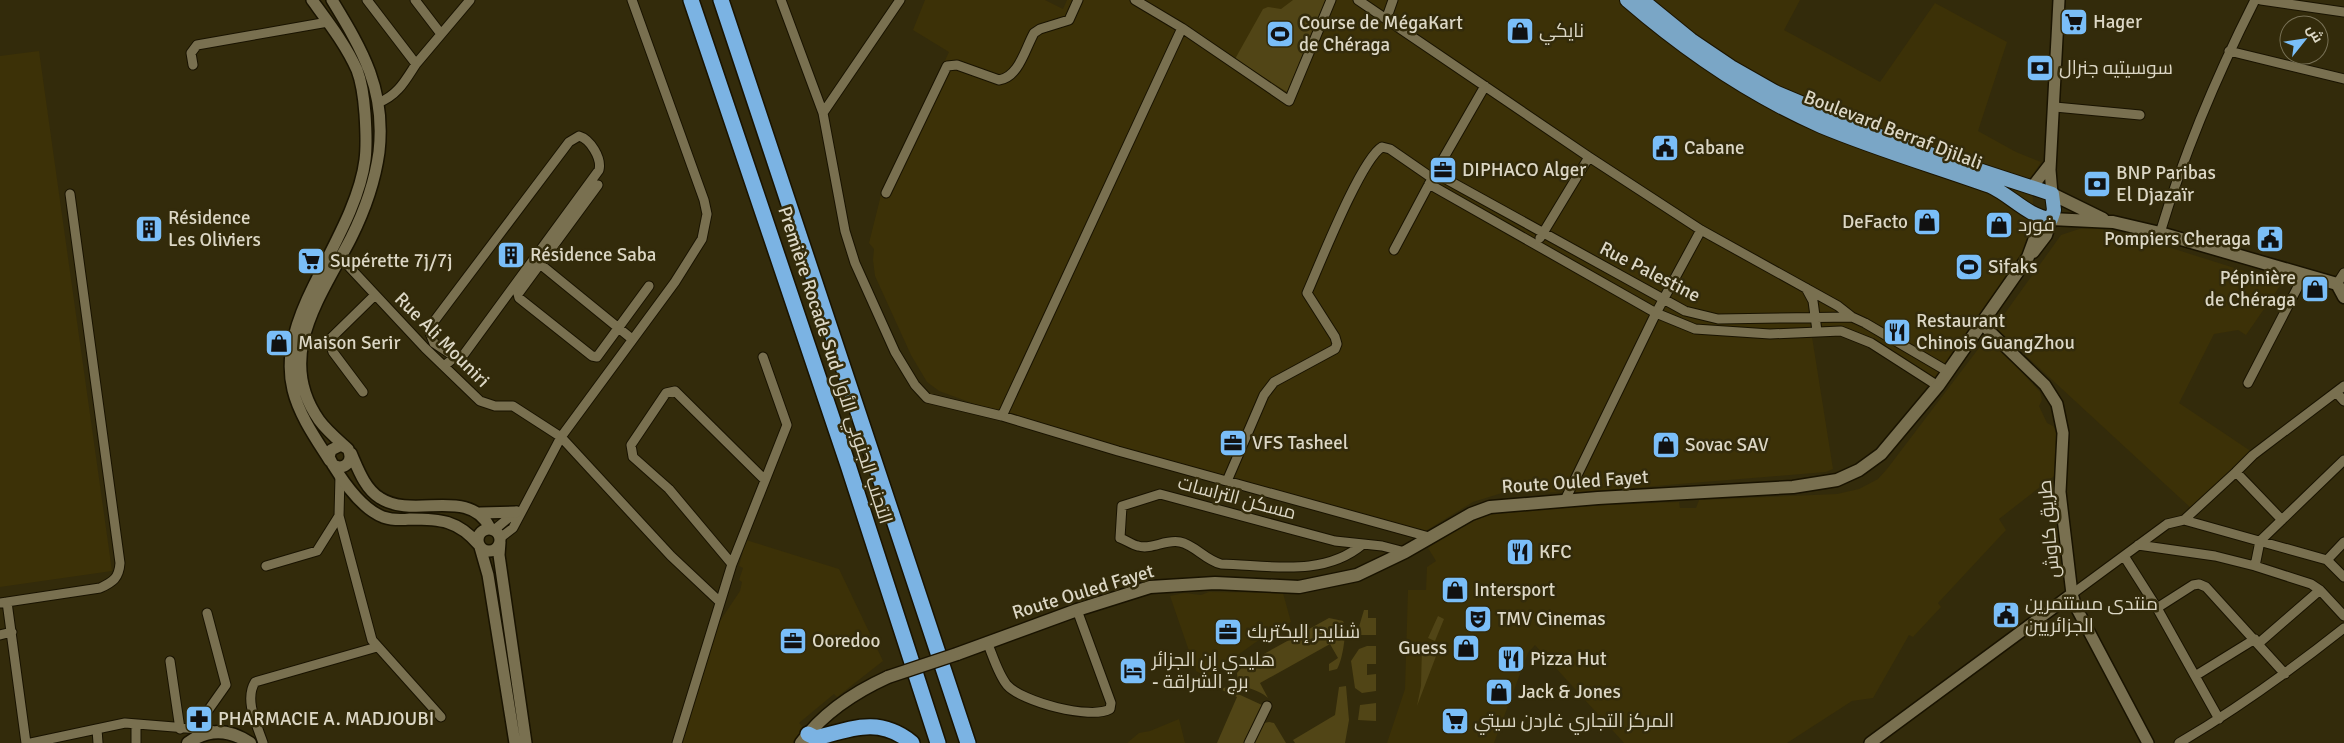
<svg xmlns="http://www.w3.org/2000/svg" width="2344" height="743" font-family="Signika,Cairo,sans-serif">
<style>
.built{fill:#3c3107}
.green{fill:#514516}
.lines{fill:none;stroke-linecap:round;stroke-linejoin:round}
.minor-casing{stroke:#191300;stroke-width:11}
.tertiary-casing{stroke:#191300;stroke-width:14}
.secondary-casing{stroke:#191300;stroke-width:15}
.trunk-casing{stroke:#191300;stroke-width:16}
.motorway-casing{stroke:#191300;stroke-width:18}
.minor{stroke:#797050;stroke-width:9}
.tertiary{stroke:#797050;stroke-width:11}
.secondary{stroke:#797050;stroke-width:12}
.trunk{stroke:#7aa6c6;stroke-width:14}
.motorway{stroke:#7bb3e3;stroke-width:15}
.secondary-bridge-casing{stroke:#191300;stroke-width:15;stroke-linecap:butt}
.secondary-bridge{stroke:#797050;stroke-width:12}
.labels{text-anchor:middle;dominant-baseline:central;stroke-width:5;stroke-linejoin:round;paint-order:stroke}
.poi-label{font-size:19px;fill:#dcd7c5;stroke:#332b0b;text-anchor:start}
.street-label{font-size:19px;fill:#dcd7c5;stroke:#332b0b}
</style>
<rect width="100%" height="100%" fill="#332b0b"/>
<path class="built" d="M925 0H1045L1063 9 1067 0H1800L1784 30 1880 82 1935 3 2007 42 1978 131 2016 152 2041 162 2032 176 2034 228 2030 245 1953 358 1928 387 1912 373 1866 343 1844 337H1812L1833 469 1826 472 1582 492 1502 493 1473 502 1414 538 1121 457 939 391 927 382 911 355 875 276 873 260 874 249 869 243 881 195 949 52 913 30Z
M39 51 112 571 0 587V56Z
M2093 228 2127 234 2282 283 2246 335 2238 330 2214 334 2179 403 2252 452 2192 509 1995 327 2061 235 2079 229Z
M1988 336 2040 392 2042 400 2039 406 2047 423 2053 426 2058 434V473L1999 519 2006 530 1938 603 1941 607 1913 637 1909 635 1873 698 1852 701 1787 743H1624L1535 645 1528 653 1494 743H1387L1405 689 1408 590H1426L1427 567 1436 561 1428 548 1467 523 1498 512 1560 507 1679 502 1680 508H1696L1699 500 1837 494 1859 489 1878 479 1887 469Z
M746 540 839 569 883 661 837 697 834 694 799 723 805 729 795 743H680L720 621 740 591 742 582 739 580 743 568 739 566Z
M1209 592 1283 593 1291 622 1256 642 1207 677 1196 671 1170 596 1184 593 1201 595Z
M1179 719 1185 743H1127L1139 733 1150 731Z"/>
<path class="green" d="M1293 0H1326L1287 92 1235 59 1263 9 1268 7 1281 9Z
M1364 610H1368V618H1376V635H1360L1358 630Z
M1438 616 1444 619 1435 641 1428 638Z
M1329 618 1343 621C1348 629 1342 662 1337 669L1329 671V664L1338 658 1330 644 1260 683 1268 698C1257 688 1247 690 1238 682L1237 673 1244 665Z
M1422 645 1438 651 1417 706 1421 686Z
M1367 646H1376V664H1367V675L1376 674V691L1362 693 1355 688 1351 661 1359 649Z
M1231 686 1238 694 1262 705 1245 743H1217L1237 697 1220 689Z
M1346 686 1349 720 1345 743H1295L1293 740 1335 715 1339 687Z
M1376 703V721L1358 720 1360 705Z
M1269 722 1274 723 1286 743H1253L1264 723Z"/>
<g class="lines">
<g class="minor-casing">
<path id="minor" d="M367 0 416 64 470 0
M415 0 441 34
M781 0 823 113 845 231 855 263 895 352 915 385 927 398 1002 416 1118 451 1429 537
M1135 0 1182 28 1289 101 1331 0
M1358 0 1589 157 1701 230 1838 306 1852 317
M2261 0 2344 12
M1387 17 1393 0
M2229 51 2344 79
M193 65 191 53 197 45 328 22
M378 103C398 95 405 81 416 64
M2055 107 2140 115
M823 113 900 0
M1435 173 1685 311 1718 319 1852 317 1865 323 1947 371
M1429 184 1656 313 1695 329 1770 334 1841 331 1871 343 1938 386
M598 185 518 294 519 298 592 356 597 357 649 286
M886 193 947 66 957 65 999 80C1019 77 1025 49 1034 33L1040 29 1069 20 1078 0
M2160 233C2184 153 2217 75 2255 0
M1540 238 1589 157
M1394 250 1435 173 1485 86
M340 257 425 348 480 401 495 406H513L561 437 671 556 720 602
M540 264 632 339
M2337 284 2344 273
M1806 288 1813 301 1817 331
M444 366 455 357H462L599 170C602 158 590 139 579 136L569 142 432 324 430 333 434 343 455 357
M2248 383 2304 275
M363 392 333 352 329 340 375 295
M2336 392 2344 401
M1002 416 1182 28
M2236 472 2282 520
M340 476 339 516 372 640 441 717
M1227 481 1264 395 1274 382 1335 349 1337 344 1335 337 1307 293C1319 266 1361 159 1382 147L1390 149 1432 178
M1565 500 1656 313 1701 230
M2184 520 2327 560 2344 577
M494 530 517 511
M500 538 513 528 561 437 675 282 702 239 707 214 704 200 632 0
M1363 544C1323 578 1268 565 1221 564 1205 560 1195 545 1180 542 1165 539 1152 550 1138 546 1132 545 1126 540 1120 538L1122 506 1160 494 1335 541 1382 546 1405 552
M2138 545 2215 556 2255 566 2311 584 2320 590 2344 616
M2124 556 2157 608 2219 719
M2327 560 2344 542
M732 564 669 489 633 457 631 445 666 393 675 391 764 479
M266 566 317 551 339 516
M2255 566 2260 541 2344 460
M2072 594 2167 524 2184 520 2236 472 2253 455 2344 386
M7 602 26 743
M0 603 100 588C113 582 119 578 120 563L70 194
M2157 608 2193 585 2199 584 2206 587 2285 674
M0 635 12 632
M987 642C993 656 998 674 1007 685 1022 702 1091 720 1110 709L1111 703 1077 610
M2259 643 2320 590
M170 661 180 729
M2195 676 2255 639
M97 729 98 743
M195 729 226 685 207 613
M31 743 125 723 211 730
M136 743V724
M263 743C257 725 244 700 255 682L377 647
M677 743 732 564 787 425 763 357
M1249 743 1267 706
M2179 743C2237 709 2291 670 2344 628"/>
</g>
<g class="tertiary-casing">
<path id="tertiary" d="M312 0C328 22 346 45 357 70 362 83 364 100 365 114 366 129 367 145 365 160 360 201 332 248 314 285 298 317 284 354 293 390 299 415 316 439 330 461
M332 0C363 51 386 90 379 152 375 181 364 212 351 238 322 295 274 356 319 420 327 431 338 440 348 449 354 461 345 471 333 465L329 457 331 450 341 445 348 449
M2032 187 2050 164
M2052 194 2050 170 2059 0
M1982 324 2045 385 2057 404 2063 433 2060 492 2072 594 2076 607 2148 743
M351 453C358 469 365 489 380 498 414 520 469 486 490 528
M333 465C344 483 363 509 383 517 392 520 401 520 410 519 440 519 458 520 479 545
M480 513 516 512
M478 540a11 11 0 1 1 22 0a11 11 0 1 1-22 0Z
M500 542 499 555 526 743
M480 547 488 575 515 743
M1870 743 2072 594"/>
</g>
<g class="secondary-casing">
<path id="secondary" d="M2052 194 2103 219
M2033 252 2046 235 2051 219 2113 222 2160 233 2337 284 2344 297
M957 654 1077 610 1150 587 1215 583 1299 587 1357 575 1405 552 1471 514 1490 507 1598 498 1793 487 1837 480 1859 470 1881 454 1938 386 2028 257 2035 238 2037 217
M188 743C208 728 229 729 250 743
M801 743C823 713 855 692 888 677"/>
</g>
<g class="trunk-casing">
<path id="trunk" d="M1627 0C1686 51 1750 95 1821 126 1876 149 1934 166 1990 186 2012 196 2027 216 2051 219L2054 210 2052 194 1896 143 1775 92 1731 67 1691 40 1642 0"/>
</g>
<g class="motorway-casing">
<path id="motorway" d="M691 0 848 465 938 743
M721 0 968 743
M808 734 816 738C851 729 879 716 912 743"/>
</g>
<use href="#minor" class="minor"/>
<use href="#tertiary" class="tertiary"/>
<use href="#secondary" class="secondary"/>
<use href="#trunk" class="trunk"/>
<use href="#motorway" class="motorway"/>
<g class="secondary-bridge-casing">
<path id="secondary-bridge" d="M888 677 957 654"/>
</g>
<use href="#secondary-bridge" class="secondary-bridge"/>
</g>
<defs>
<g id="supermarket-square" transform="scale(1.4375)"><rect x="-9" y="-9" width="18" height="18" rx="4" fill="#7abef8" stroke="#332b0b"/><path d="M-6-5.5h2.5l.6 2H6L4.5 2H-2.5L-4.4-4H-6ZM-1.5 3.2a1.3 1.3 0 1 0 .1 0ZM3 3.2a1.3 1.3 0 1 0 .1 0Z" fill="#111"/></g>
<g id="shop-square" transform="scale(1.4375)"><rect x="-9" y="-9" width="18" height="18" rx="4" fill="#7abef8" stroke="#332b0b"/><path d="M-5-2.5h2.3a2.7 3.5 0 0 1 5.4 0H5L5.5 6h-11ZM-1.5-2.5h3a1.5 2.3 0 0 0-3 0Z" fill="#111"/></g>
<g id="stadium-square" transform="scale(1.4375)"><rect x="-9" y="-9" width="18" height="18" rx="4" fill="#7abef8" stroke="#332b0b"/><path d="M0-5a6.5 5 0 1 0 0 10a6.5 5 0 1 0 0-10ZM-3.5-1.8h7v3.6h-7Z" fill="#111"/></g>
<g id="bank-square" transform="scale(1.4375)"><rect x="-9" y="-9" width="18" height="18" rx="4" fill="#7abef8" stroke="#332b0b"/><path d="M-6-4H6V4H-6ZM0-2.3a2.3 2.3 0 1 0 0 4.6a2.3 2.3 0 1 0 0-4.6Z" fill="#111"/></g>
<g id="civic-square" transform="scale(1.4375)"><rect x="-9" y="-9" width="18" height="18" rx="4" fill="#7abef8" stroke="#332b0b"/><path d="M-.6-6.5H3V-4.5H.6V-3L4-1V1h2V6H-6V1h2V-1L-.6-3ZM-1.2 2.5V6h2.4V2.5Z" fill="#111"/></g>
<g id="office-square" transform="scale(1.4375)"><rect x="-9" y="-9" width="18" height="18" rx="4" fill="#7abef8" stroke="#332b0b"/><path d="M-6-3h4V-5.5h4V-3h4V5H-6ZM-1-4.5V-3h2v-1.5ZM-6 0V1H6V0Z" fill="#111"/></g>
<g id="building-square" transform="scale(1.4375)"><rect x="-9" y="-9" width="18" height="18" rx="4" fill="#7abef8" stroke="#332b0b"/><path d="M-4-6H4V6H1V3H-1V6H-4ZM-2.5-4.3h1.7v1.8h-1.7ZM.8-4.3h1.7v1.8H.8ZM-2.5-1h1.7V.8h-1.7ZM.8-1h1.7V.8H.8Z" fill="#111"/></g>
<g id="restaurant-square" transform="scale(1.4375)"><rect x="-9" y="-9" width="18" height="18" rx="4" fill="#7abef8" stroke="#332b0b"/><path d="M-5-6h1v4h1v-4h1v4h1v-4h1v5L-1.5 .5V6h-2V.5L-5-1ZM5-6V6H3V1.5H1.5Q1.5-4 5-6Z" fill="#111"/></g>
<g id="theatre-square" transform="scale(1.4375)"><rect x="-9" y="-9" width="18" height="18" rx="4" fill="#7abef8" stroke="#332b0b"/><path d="M-5-5.5Q0-4 5-5.5V0Q5 5 0 6Q-5 5-5 0ZM-3.3-2.5H-1v1.5H-3.3ZM1-2.5H3.3v1.5H1ZM-2.8 1Q0 5.5 2.8 1Z" fill="#111"/></g>
<g id="hotel-square" transform="scale(1.4375)"><rect x="-9" y="-9" width="18" height="18" rx="4" fill="#7abef8" stroke="#332b0b"/><path d="M-6-4.5h1.5V1H6V5H4.5V3h-9V5H-6ZM-4 0a1.8 1.8 0 1 1 3.6 0ZM.5 0V-2.5h3Q6-2.5 6 0Z" fill="#111"/></g>
<g id="pharmacy-square" transform="scale(1.4375)"><rect x="-9" y="-9" width="18" height="18" rx="4" fill="#7abef8" stroke="#332b0b"/><path d="M-2-6h4v4h4v4h-4v4h-4v-4h-4v-4h4Z" fill="#111"/></g>
</defs>
<g fill-rule="evenodd">
<use href="#supermarket-square" x="2074" y="22"/>
<use href="#shop-square" x="1520" y="31"/>
<use href="#stadium-square" x="1280" y="34"/>
<use href="#bank-square" x="2040" y="68"/>
<use href="#civic-square" x="1665" y="148"/>
<use href="#office-square" x="1443" y="170"/>
<use href="#bank-square" x="2097" y="184"/>
<use href="#shop-square" x="1927" y="222"/>
<use href="#shop-square" x="1999" y="225"/>
<use href="#building-square" x="149" y="229"/>
<use href="#civic-square" x="2270" y="239"/>
<use href="#building-square" x="511" y="255"/>
<use href="#supermarket-square" x="311" y="261"/>
<use href="#stadium-square" x="1969" y="267"/>
<use href="#shop-square" x="2315" y="289"/>
<use href="#restaurant-square" x="1897" y="332"/>
<use href="#shop-square" x="279" y="343"/>
<use href="#office-square" x="1233" y="443"/>
<use href="#shop-square" x="1666" y="445"/>
<use href="#restaurant-square" x="1520" y="552"/>
<use href="#shop-square" x="1455" y="590"/>
<use href="#civic-square" x="2006" y="615"/>
<use href="#theatre-square" x="1478" y="619"/>
<use href="#office-square" x="1228" y="632"/>
<use href="#office-square" x="793" y="641"/>
<use href="#shop-square" x="1466" y="648"/>
<use href="#restaurant-square" x="1511" y="659"/>
<use href="#hotel-square" x="1133" y="671"/>
<use href="#shop-square" x="1499" y="692"/>
<use href="#pharmacy-square" x="199" y="719"/>
<use href="#supermarket-square" x="1455" y="721"/>
</g>
<g class="labels">
<g class="poi-label">
<text x="2093" y="22">Hager</text>
<text x="1299" y="23">Course de MégaKart<tspan x="1299" dy="22">de Chéraga</tspan></text>
<text x="1539" y="31">نايكي</text>
<text x="2059" y="68">سوسيتيه جنرال</text>
<text x="1684" y="148">Cabane</text>
<text x="1462" y="170">DIPHACO Alger</text>
<text x="2116" y="173">BNP Paribas<tspan x="2116" dy="22">El Djazaïr</tspan></text>
<text x="168" y="218">Résidence<tspan x="168" dy="22">Les Oliviers</tspan></text>
<text x="1908" y="222" text-anchor="end">DeFacto</text>
<text x="2018" y="225">فورد</text>
<text x="2251" y="239" text-anchor="end">Pompiers Cheraga</text>
<text x="530" y="255">Résidence Saba</text>
<text x="330" y="261">Supérette 7j/7j</text>
<text x="1988" y="267">Sifaks</text>
<text x="2296" y="278" text-anchor="end">Pépinière<tspan x="2296" dy="22">de Chéraga</tspan></text>
<text x="1916" y="321">Restaurant<tspan x="1916" dy="22">Chinois GuangZhou</tspan></text>
<text x="298" y="343">Maison Serir</text>
<text x="1252" y="443">VFS Tasheel</text>
<text x="1685" y="445">Sovac SAV</text>
<text x="1539" y="552">KFC</text>
<text x="1474" y="590">Intersport</text>
<text x="2025" y="604">منتدى مستتمرين<tspan x="2025" dy="22">الجزائريين</tspan></text>
<text x="1497" y="619">TMV Cinemas</text>
<text x="1247" y="632">شنايدر إليكتريك</text>
<text x="812" y="641">Ooredoo</text>
<text x="1447" y="648" text-anchor="end">Guess</text>
<text x="1530" y="659">Pizza Hut</text>
<text x="1152" y="660">هليدي إن الجزائر<tspan x="1152" dy="22">- برج الشراقة</tspan></text>
<text x="1518" y="692">Jack &amp; Jones</text>
<text x="218" y="719">PHARMACIE A. MADJOUBI</text>
<text x="1474" y="721">المركز التجاري غاردن سيتي</text>
</g>
<g class="street-label">
<text transform="translate(1893 130) rotate(21)">Boulevard Berraf Djilali</text>
<text transform="translate(1650 272) rotate(27)">Rue Palestine</text>
<text transform="translate(442 340) rotate(45)">Rue Ali Mouniri</text>
<text transform="translate(835 365) rotate(72)">Première Rocade Sud التجنب الجنوبي الأول</text>
<text transform="translate(1575 482) rotate(-4)">Route Ouled Fayet</text>
<text transform="translate(1237 498) rotate(15)">مسكن التراسات</text>
<text transform="translate(2049 529) rotate(-95)">طريق كاوش</text>
<text transform="translate(1083 592) rotate(-17)">Route Ouled Fayet</text>
</g>
</g>
<g transform="translate(2304 40) rotate(60)"><circle r="24" fill="#332b0b" stroke="#777055"/>
<path d="M0-4L9 19L0 12L-9 19Z" fill="#7abef8"/>
<text y="-8" font-size="14" font-weight="bold" text-anchor="middle" fill="#dcd7c5">ش</text>
</g>
</svg>
